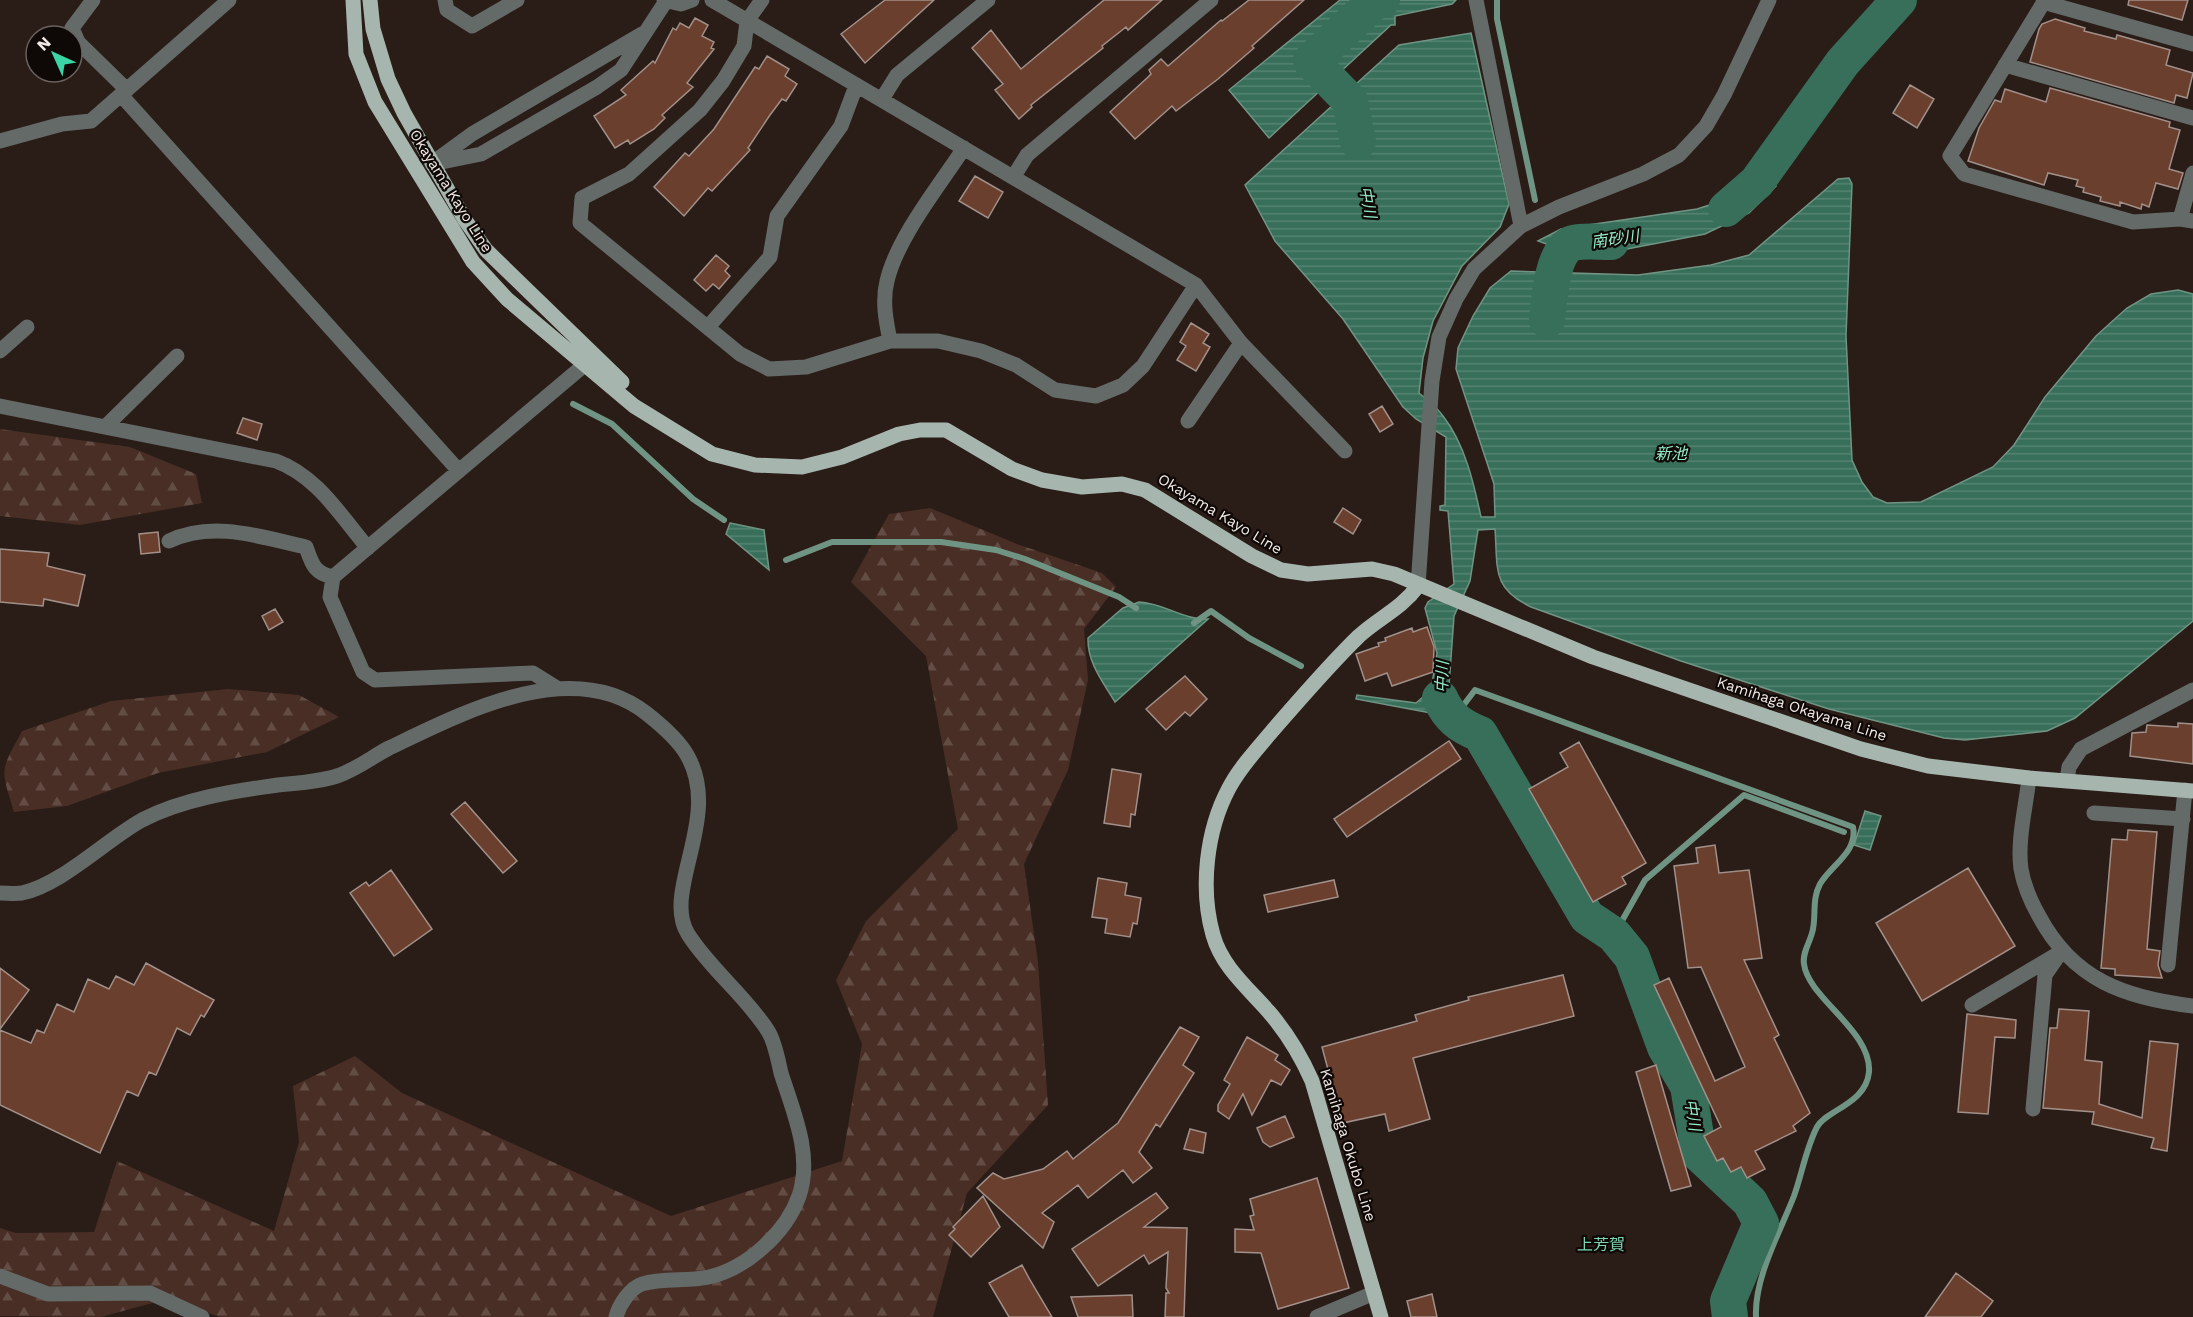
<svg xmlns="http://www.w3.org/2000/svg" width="2193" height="1317" font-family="'Work Sans','Noto Sans JP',sans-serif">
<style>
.forest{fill:url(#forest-firs)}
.water{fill:url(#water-rules);stroke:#709484;stroke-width:1.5}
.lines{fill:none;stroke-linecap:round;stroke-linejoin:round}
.stream{stroke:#709484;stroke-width:6}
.river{stroke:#386f5a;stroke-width:36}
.building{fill:#6b3f2e;stroke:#a19089;stroke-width:1.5}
.minor{stroke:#636a67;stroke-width:15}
.major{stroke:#a6b5ae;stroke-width:15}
.labels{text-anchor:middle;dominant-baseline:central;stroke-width:4.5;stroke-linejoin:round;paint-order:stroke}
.street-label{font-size:15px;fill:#f2e9e5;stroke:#0e0806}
.water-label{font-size:16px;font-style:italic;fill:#93eac8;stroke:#0e0806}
.neighbourhood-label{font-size:16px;fill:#7ad3b1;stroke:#0e0806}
</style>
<defs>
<pattern id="forest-firs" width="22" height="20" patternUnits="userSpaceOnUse" patternTransform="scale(1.5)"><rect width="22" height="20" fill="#482e24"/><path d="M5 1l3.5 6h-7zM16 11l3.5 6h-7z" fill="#634c44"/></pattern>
<pattern id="water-rules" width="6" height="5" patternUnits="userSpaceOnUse" patternTransform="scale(1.5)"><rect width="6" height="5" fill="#386f5a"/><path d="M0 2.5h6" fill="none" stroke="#558472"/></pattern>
</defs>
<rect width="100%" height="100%" fill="#2a1c17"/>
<path class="forest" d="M0 429 130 447 196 474 202 503 80 525 0 516Z
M930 508 1017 544 1102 573 1116 587 1084 629 1088 680 1068 770 1024 864 1038 962 1048 1105 967 1193 933 1317H220L167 1299 101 1317 0 1316V1228L16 1233 94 1232 117 1161 274 1231 299 1142 293 1086 355 1056 402 1093 671 1216 842 1161 862 1044 836 980 866 921 958 829 926 656 851 582 889 514Z
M228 689 299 695 339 717 267 752 158 773 67 806 14 812C0 766 0 773 22 731L111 701Z"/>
<path class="water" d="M1340 0H1456L1452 4 1395 16V25H1391L1269 138 1229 90Z
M1471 33 1509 204 1500 227 1462 266 1433 321 1423 358 1419 393C1427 400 1437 407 1443 416 1465 444 1474 484 1481 517H1495L1494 484 1456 369 1458 348 1473 316 1490 288 1511 271 1638 275 1711 265 1749 255 1838 179 1849 178 1852 184 1846 336 1852 460 1862 482 1873 497 1887 503 1921 502 1993 467 2014 445 2045 397 2096 336 2127 308 2151 294 2178 290 2193 294V621L2075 718 2047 731 1965 740 1944 738 1829 709 1681 661 1531 607C1491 588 1498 568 1495 529L1478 530 1470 581 1454 616 1448 699 1462 722 1481 727 1472 732H1460L1454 726 1446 731 1431 713 1356 699 1357 695 1416 703 1431 690 1437 653 1425 608 1428 602 1454 584 1448 511 1440 510V506L1445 505 1446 437 1416 419 1403 407 1343 319 1275 241 1245 185 1399 45Z
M1749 165 1776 186 1749 213 1705 234 1627 249 1557 248 1538 241 1561 229 1697 209 1719 202 1736 189Z
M730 523 764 530 769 570 726 534Z
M1139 602C1164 603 1183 620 1208 619L1115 702C1103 682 1087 662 1088 638L1123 608Z
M1865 811 1881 816 1870 850 1854 845Z"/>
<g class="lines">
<path class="stream" d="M1497 0V19L1535 200
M573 404 612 424 693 499 724 520
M786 560 832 542H941L996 550 1025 559 1119 597 1136 608
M1194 623 1211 611 1249 638 1301 666
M1453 719 1475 690 1853 827C1858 852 1831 865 1820 884 1812 899 1816 914 1813 929 1811 941 1802 952 1804 964 1808 998 1872 1031 1869 1072 1866 1104 1826 1110 1817 1127 1806 1148 1802 1174 1794 1196 1780 1232 1754 1278 1756 1317
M1614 935 1645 880 1744 795 1844 832"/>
<path class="river" d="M1358 142 1350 101 1311 61 1373 3 1382 0
M1726 209 1757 182 1843 62 1899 0
M1547 320C1549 301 1552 249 1573 243 1584 240 1599 242 1611 242
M1440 698C1449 718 1460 726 1480 734L1587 917 1614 935 1632 957 1665 1047 1688 1086 1699 1154 1750 1202 1761 1223 1728 1301 1730 1317"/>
</g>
<path class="building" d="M885 0H934L865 63 841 34Z
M1104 0H1162L1128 30 1126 27 1102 46 1103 48 1031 105 1032 107 1019 119 995 90 1003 84 972 48 991 30 1021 69Z
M1249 0H1304L1252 46 1254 48 1218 79 1176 111 1172 106 1135 139 1110 112 1147 78 1151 74 1149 70 1161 59 1168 66 1221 20 1222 21Z
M2129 0H2188L2182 20 2128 5Z
M695 18 708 25 702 36 714 42 711 48 714 49 687 83 693 87 662 115 665 118 654 129 630 144 628 140 615 148 594 116 626 95 621 90 653 61 655 63 673 28 676 30 680 23 689 28Z
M2055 19 2085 28 2084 31 2116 39 2117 35 2170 50 2166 65 2193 73 2187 98 2176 95 2174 103 2030 62 2039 29 2042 24Z
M767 56 789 69 785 76 797 84 786 101 782 99 770 115 748 148 750 150 712 191 708 188 684 216 654 187 685 153 689 156 714 129 755 67 759 69Z
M1910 85 1934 99 1917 128 1893 113Z
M2050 88 2170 122 2169 127 2180 130 2169 169 2183 173 2178 189 2156 183 2149 207 2142 204 2141 209 2120 202V206L2100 201 2101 197 2083 192 2084 188 2076 186 2078 180 2048 173 2044 185 1968 161 1979 128 1995 100 2001 102 2005 89 2046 102Z
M975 176 1003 192 988 218 959 201Z
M716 255 729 266 725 271 730 276 719 289 713 284 706 291 694 280Z
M1191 323 1209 334 1203 343 1210 347 1196 371 1177 360 1186 346 1180 342Z
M1382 406 1393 424 1380 432 1369 414Z
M243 418 262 424 257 440 237 433Z
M1343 508 1361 520 1353 534 1334 522Z
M158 532 160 552 141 554 139 534Z
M0 549 49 553 47 566 85 575 78 606 44 599 43 606 0 602Z
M275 609 283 622 269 630 262 616Z
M1427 627 1434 647 1433 672 1392 686 1387 673 1365 681 1356 654 1379 646 1378 643 1386 641 1385 638 1412 628 1413 632Z
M1185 676 1207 699 1190 716 1185 712 1166 730 1146 709Z
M2178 723 2193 724V764L2130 756 2132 733 2146 732 2147 725 2178 727Z
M1449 741 1461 759 1347 837 1334 819Z
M1579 742 1646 863 1622 877 1626 884 1593 902 1529 789 1568 767 1560 753Z
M1112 769 1141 774 1135 815 1131 814 1130 827 1104 823Z
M465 802 517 861 503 873 451 814Z
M2128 830 2157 832 2147 949 2160 951 2158 965 2162 978 2115 975V969L2101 968 2112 839 2127 840Z
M1715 845 1719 873 1749 870 1762 958 1744 960 1779 1035 1774 1038 1810 1113 1793 1126 1796 1131 1755 1151 1765 1169 1747 1178 1741 1167 1731 1172 1723 1158 1717 1161 1704 1136 1721 1127 1654 985 1669 978 1715 1081 1745 1067 1701 967 1688 968 1674 866 1698 863 1696 848Z
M1968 868 2015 946 1922 1001 1876 923Z
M391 870 432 929 394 956 350 893 366 882 369 886Z
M1098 878 1127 883 1125 895 1141 898 1137 924 1133 923 1130 937 1105 933 1107 919 1092 917Z
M1334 880 1338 897 1268 912 1264 895Z
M146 963 214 1000 204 1017 201 1015 190 1035 177 1028 156 1075 149 1072 138 1096 127 1091 100 1153 0 1105V1030L31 1043 37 1030 44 1033 57 1004 74 1012 88 979 109 989 116 976 134 985Z
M0 968 29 990 0 1029Z
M1563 975 1574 1016 1413 1058 1430 1119 1389 1131 1385 1114 1338 1124 1331 1096 1334 1092 1322 1047 1417 1021 1415 1015 1469 1000 1468 997Z
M2059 1009 2089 1011 2085 1060 2102 1062 2099 1104 2142 1118 2150 1041 2178 1044 2167 1151 2151 1148 2154 1138 2092 1124 2094 1112 2043 1108 2050 1028H2057Z
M1967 1014 2016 1020 2015 1038 1995 1037 1988 1114 1958 1112Z
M1180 1027 1199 1037 1183 1065 1194 1073 1160 1127 1156 1124 1139 1152 1152 1168 1133 1183 1123 1170 1088 1198 1078 1185 1042 1213 1054 1222 1043 1248 977 1188 993 1173 1004 1179 1043 1169 1067 1151 1073 1159 1118 1123Z
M1247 1037 1278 1055 1275 1060 1290 1070 1281 1085 1271 1080 1252 1115 1243 1094 1229 1119 1218 1111V1105L1230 1084 1224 1080Z
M1656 1065 1691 1186 1671 1191 1636 1072Z
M1285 1116 1294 1137 1270 1147 1263 1142 1257 1128Z
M1190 1129 1206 1133 1203 1153 1184 1149Z
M1317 1178 1349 1288 1278 1309 1261 1253 1235 1252V1229L1254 1230 1250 1216 1254 1215 1250 1199Z
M1156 1193 1168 1208 1144 1227 1187 1228 1184 1317H1165L1166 1293H1169L1166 1288 1168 1252 1149 1264 1144 1255 1098 1286 1072 1249Z
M983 1196 1000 1227 971 1257 949 1235 955 1229 953 1227Z
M1022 1265 1030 1280 1052 1317H1009L989 1283Z
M1956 1273 1993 1301 1981 1317H1925Z
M1432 1294 1437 1317H1411L1407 1301Z
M1132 1295 1133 1317H1078L1071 1297Z"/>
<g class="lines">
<path class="minor" d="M93 0 72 28 78 42 127 90
M445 0 447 10 472 26 517 0
M664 0 681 4 692 0
M712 0 1196 285 1241 343 1345 451
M762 0 747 21 744 46 723 81 700 110 629 174 582 198 580 223 740 354 769 369 806 367 890 341H938L981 351 1016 365 1055 390 1096 396 1123 385 1143 366 1196 285
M1476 0 1521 226
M2045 0 1950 156 1964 174 2133 222 2180 219 2193 221
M2043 2 2193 44
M2005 65 2193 118
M121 95 459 471
M882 99 897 75 988 0
M0 141 62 124 91 121 229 0
M435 161 472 134 642 34
M432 164 481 154 597 87 621 70 666 1
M1014 176 1027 155 1211 0
M2180 219 2193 173
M708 327 770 257 777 216 841 126 856 86
M890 341C886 321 882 301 887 281 897 238 939 186 964 148
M0 351 27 327
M0 406 276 461C317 476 340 515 368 548
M1188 421 1241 343
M105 427 177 356
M169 541C213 520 261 537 306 547 312 564 314 573 333 577
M1418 586 1432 381 1439 337 1456 299 1474 269 1521 226 1559 207 1643 174 1679 155 1706 126 1724 95 1769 0
M557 688 533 673 375 680 363 672 330 597 333 577 595 356
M2029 778C2026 806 2017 841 2021 869 2024 886 2031 902 2039 916 2073 980 2125 998 2193 1006
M2067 780 2069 767 2081 749 2193 690
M2094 813 2183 819
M0 893C7 893 15 894 22 893 61 885 106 840 142 820 182 799 234 791 278 785 298 783 318 782 337 776 355 770 372 757 389 748 462 713 572 655 646 713 660 724 678 739 687 755 723 817 661 891 688 934 710 969 746 996 768 1031 775 1042 778 1060 781 1073 793 1111 813 1155 799 1196 786 1233 747 1268 709 1277 688 1282 663 1277 642 1284 630 1288 619 1305 616 1317
M2168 965 2185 790
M1972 1005 2056 955
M2033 1109 2045 975 2061 952
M0 1276 48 1294 150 1293 202 1317
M1317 1317 1374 1293"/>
<path class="major" d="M353 0 356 54 375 102 473 262 507 299 634 406 712 454 755 465 802 467 842 457 899 434 920 430H946L1012 469 1042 480 1082 487 1122 484 1145 490 1252 556 1281 570 1308 574 1372 569 1394 574 1593 657 1861 749 1928 766 2029 778 2193 791
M370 0 373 29 388 79 404 113 465 220 486 250 622 382
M1381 1317 1312 1081C1301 1056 1287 1033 1269 1012 1248 988 1222 967 1213 935 1200 889 1206 831 1229 788 1240 767 1258 748 1273 730 1301 698 1329 665 1359 636 1380 617 1401 609 1418 586"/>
</g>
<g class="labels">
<g class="street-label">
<text transform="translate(451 191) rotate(58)">Okayama Kayo Line</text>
<text transform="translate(1220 514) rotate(31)">Okayama Kayo Line</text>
<text transform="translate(1802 709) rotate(18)">Kamihaga Okayama Line</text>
<text transform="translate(1348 1145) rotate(73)">Kamihaga Okubo Line</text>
</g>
<g class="water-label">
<text transform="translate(1368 202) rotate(80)">中川</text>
<text transform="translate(1615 239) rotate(-8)">南砂川</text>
<text x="1671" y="453">新池</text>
<text transform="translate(1442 677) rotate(-88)">中川</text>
<text transform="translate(1693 1115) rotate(81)">中川</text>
</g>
<g class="neighbourhood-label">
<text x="1601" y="1244">上芳賀</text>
</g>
</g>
<g transform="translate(54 54) rotate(315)"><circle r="28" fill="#0e0806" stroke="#69625f" stroke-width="1.5"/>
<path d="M0-4.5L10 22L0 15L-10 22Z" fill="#3bd4a4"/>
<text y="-9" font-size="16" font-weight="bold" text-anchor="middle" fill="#f2e9e5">N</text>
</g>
</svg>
